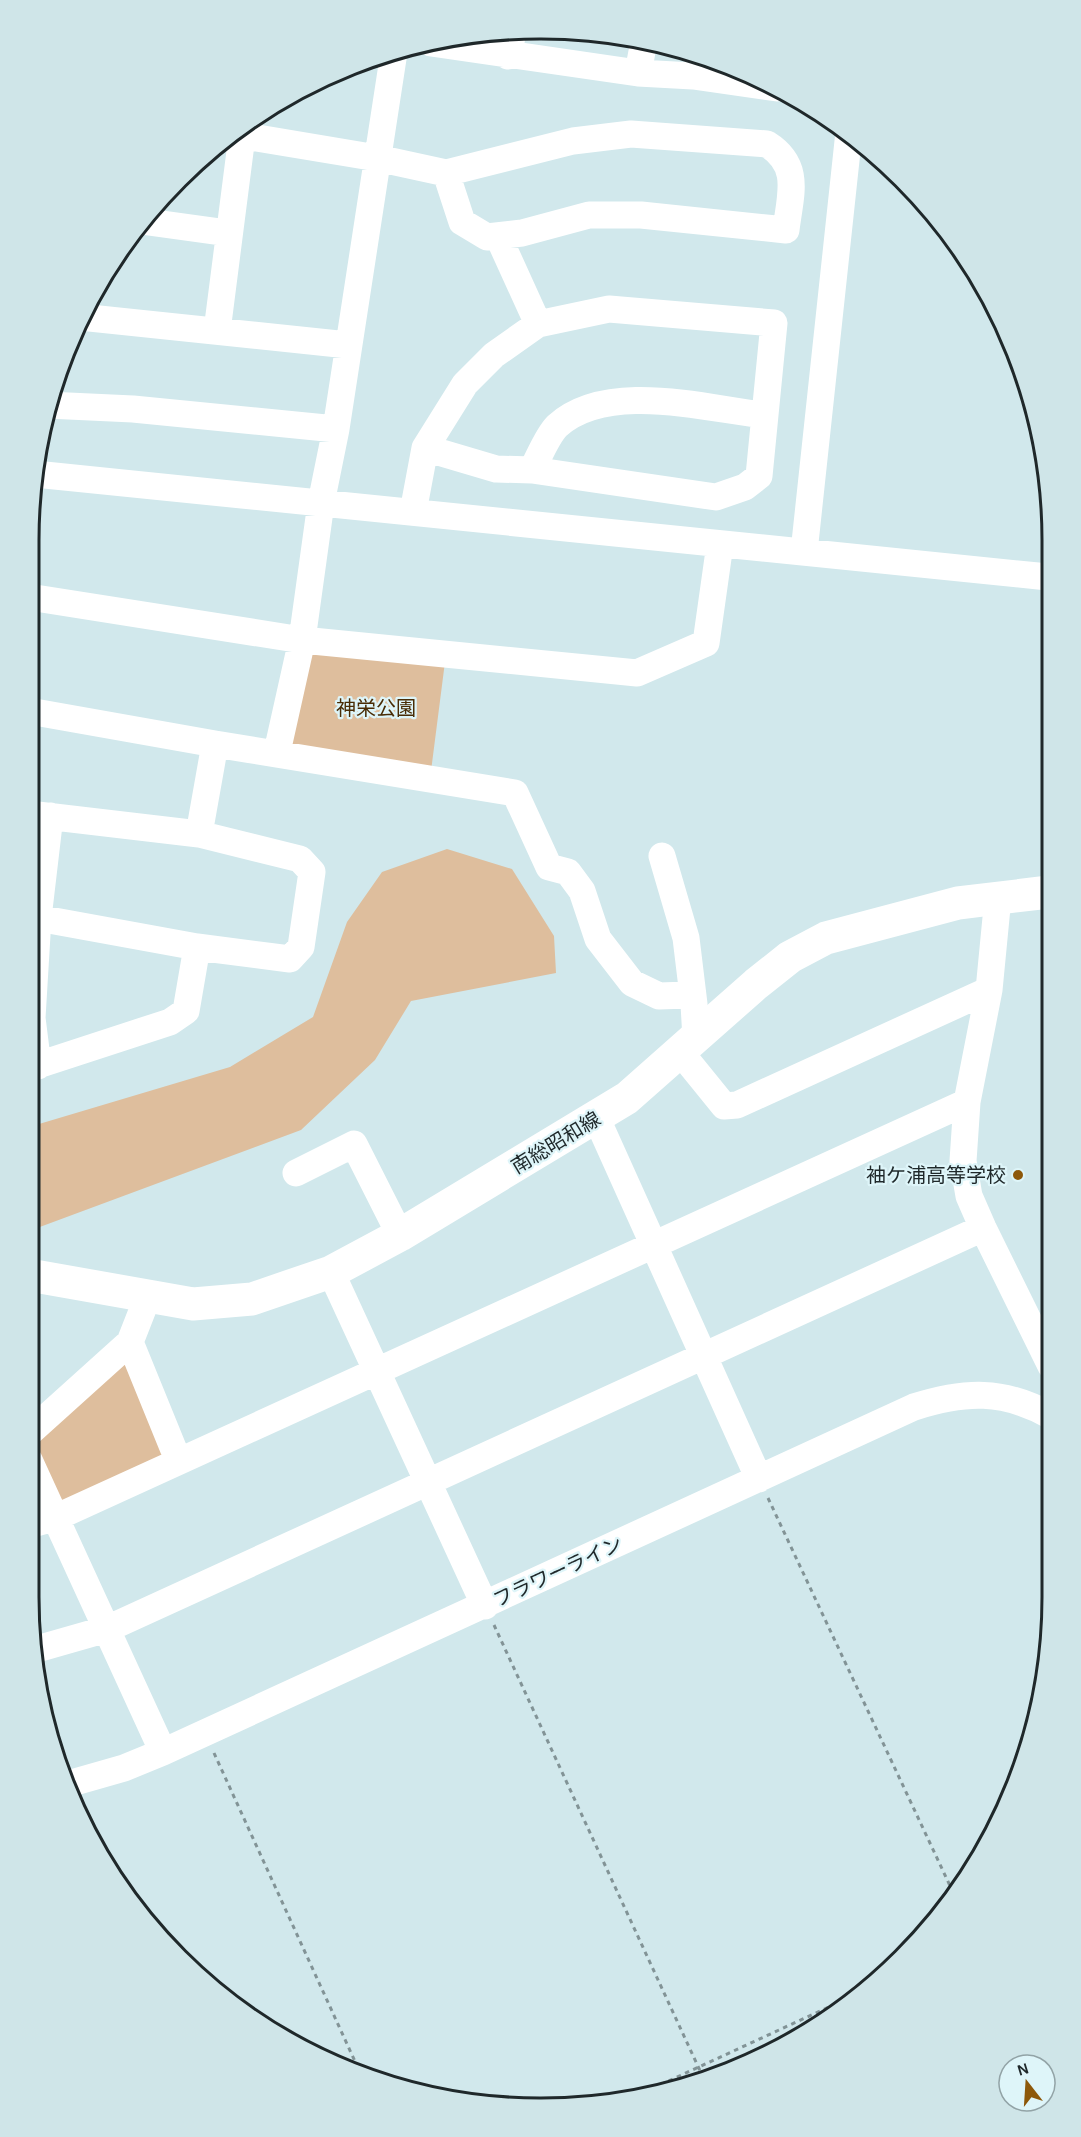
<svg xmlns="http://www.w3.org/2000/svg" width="1081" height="2137" font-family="Karla,'Noto Sans JP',sans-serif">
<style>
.green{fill:#debe9d}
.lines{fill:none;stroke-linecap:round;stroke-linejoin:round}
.path{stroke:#829396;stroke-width:3;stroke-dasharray:4.5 4.5;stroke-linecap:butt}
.minor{stroke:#fff;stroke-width:27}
.major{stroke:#fff;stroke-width:33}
.poi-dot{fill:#8d580a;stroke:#def5f9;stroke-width:2}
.labels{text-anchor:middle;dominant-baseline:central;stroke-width:4.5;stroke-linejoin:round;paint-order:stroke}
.park-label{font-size:20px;fill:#492c05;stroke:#def5f9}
.street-label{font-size:20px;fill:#1f282a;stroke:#def5f9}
.poi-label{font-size:20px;fill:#1f282a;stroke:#def5f9;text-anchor:end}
.rim{fill:none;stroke:#1f282a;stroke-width:3}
</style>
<rect width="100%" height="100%" fill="#d1e8ec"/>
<path class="green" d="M302 640 446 654 430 779 277 752Z
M447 849 512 869 554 936 556 973 411 1001 375 1060 301 1130 29 1231V1127L230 1067 313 1017 347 922 382 872Z
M127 1355 168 1456 61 1507 29 1443Z"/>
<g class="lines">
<path class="path" d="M768 1498 952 1890
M494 1625 702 2075
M214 1753 358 2068
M636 2096 844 2000"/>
<path class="minor" d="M431 43 638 73 644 41
M508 56 513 32
M638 73 693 76 777 88
M233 134 377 158 446 173 573 141 631 134 767 144C802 166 790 195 786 230L641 215H589L522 233 487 237 462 222 446 173
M141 221 228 233
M498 236 538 324
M80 317 348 345
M217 331 242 136
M47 405 133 409 336 429
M425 448 496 469 532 470C539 457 547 436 557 426 607 381 703 408 763 415
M35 474 1048 577
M413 512 425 448 465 384 494 355 538 324 609 309 774 323 759 476 745 487 716 497 532 470
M804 552 849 132
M29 597 302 640 637 673 706 643 720 544
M29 711 215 744 515 793 549 867 568 872 582 891 598 939 632 983 659 996 688 995 694 1004 696 1039
M277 752 302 640 321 503 336 429 394 52
M29 814 199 834 300 859 312 872 301 947 290 959 197 947 38 918
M199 834 215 744
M662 856 686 938 694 1004
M998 897 989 990 967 1102 963 1161 969 1196 983 1228 1051 1366
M681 1053 724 1106 737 1105 989 990
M38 1066 32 1018 38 918 50 816
M29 1068 170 1022 186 1011 197 947
M597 1119 759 1479
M296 1173 354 1144 400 1235
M331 1272 485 1606
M130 1342 178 1460
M29 1433 130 1342 148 1296
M29 1460 163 1752
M29 1525 57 1517 967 1102
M37 1649 107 1629 983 1228
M68 1784 124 1768 163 1752 914 1407C965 1391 1003 1389 1051 1416"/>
<path class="major" d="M29 1275 193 1304 252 1299 331 1272 400 1235 627 1098 756 984 790 957 826 938 958 903 1049 892"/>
</g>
<circle class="poi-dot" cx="1018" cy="1175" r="6"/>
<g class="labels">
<g class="park-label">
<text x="376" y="708">神栄公園</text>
</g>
<g class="street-label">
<text transform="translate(556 1143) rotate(-31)">南総昭和線</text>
<text transform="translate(558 1572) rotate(-25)">フラワーライン</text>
</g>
<g class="poi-label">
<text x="1006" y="1175">袖ケ浦高等学校</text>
</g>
</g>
<path d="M0 0H1081V2137H0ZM540 39H541A501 501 0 0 1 1042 540V1597A501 501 0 0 1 541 2098H540A501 501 0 0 1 39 1597V540A501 501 0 0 1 540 39Z" fill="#cfe5e8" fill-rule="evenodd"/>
<path class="rim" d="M540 39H541A501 501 0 0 1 1042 540V1597A501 501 0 0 1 541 2098H540A501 501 0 0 1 39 1597V540A501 501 0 0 1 540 39Z"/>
<g transform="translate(1027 2083) rotate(343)"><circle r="28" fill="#def5f9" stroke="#92a3a6" stroke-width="1.5"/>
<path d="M0-4.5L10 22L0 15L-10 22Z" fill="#8d580a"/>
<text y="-9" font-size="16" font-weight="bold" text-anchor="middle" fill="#1f282a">N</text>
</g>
</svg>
